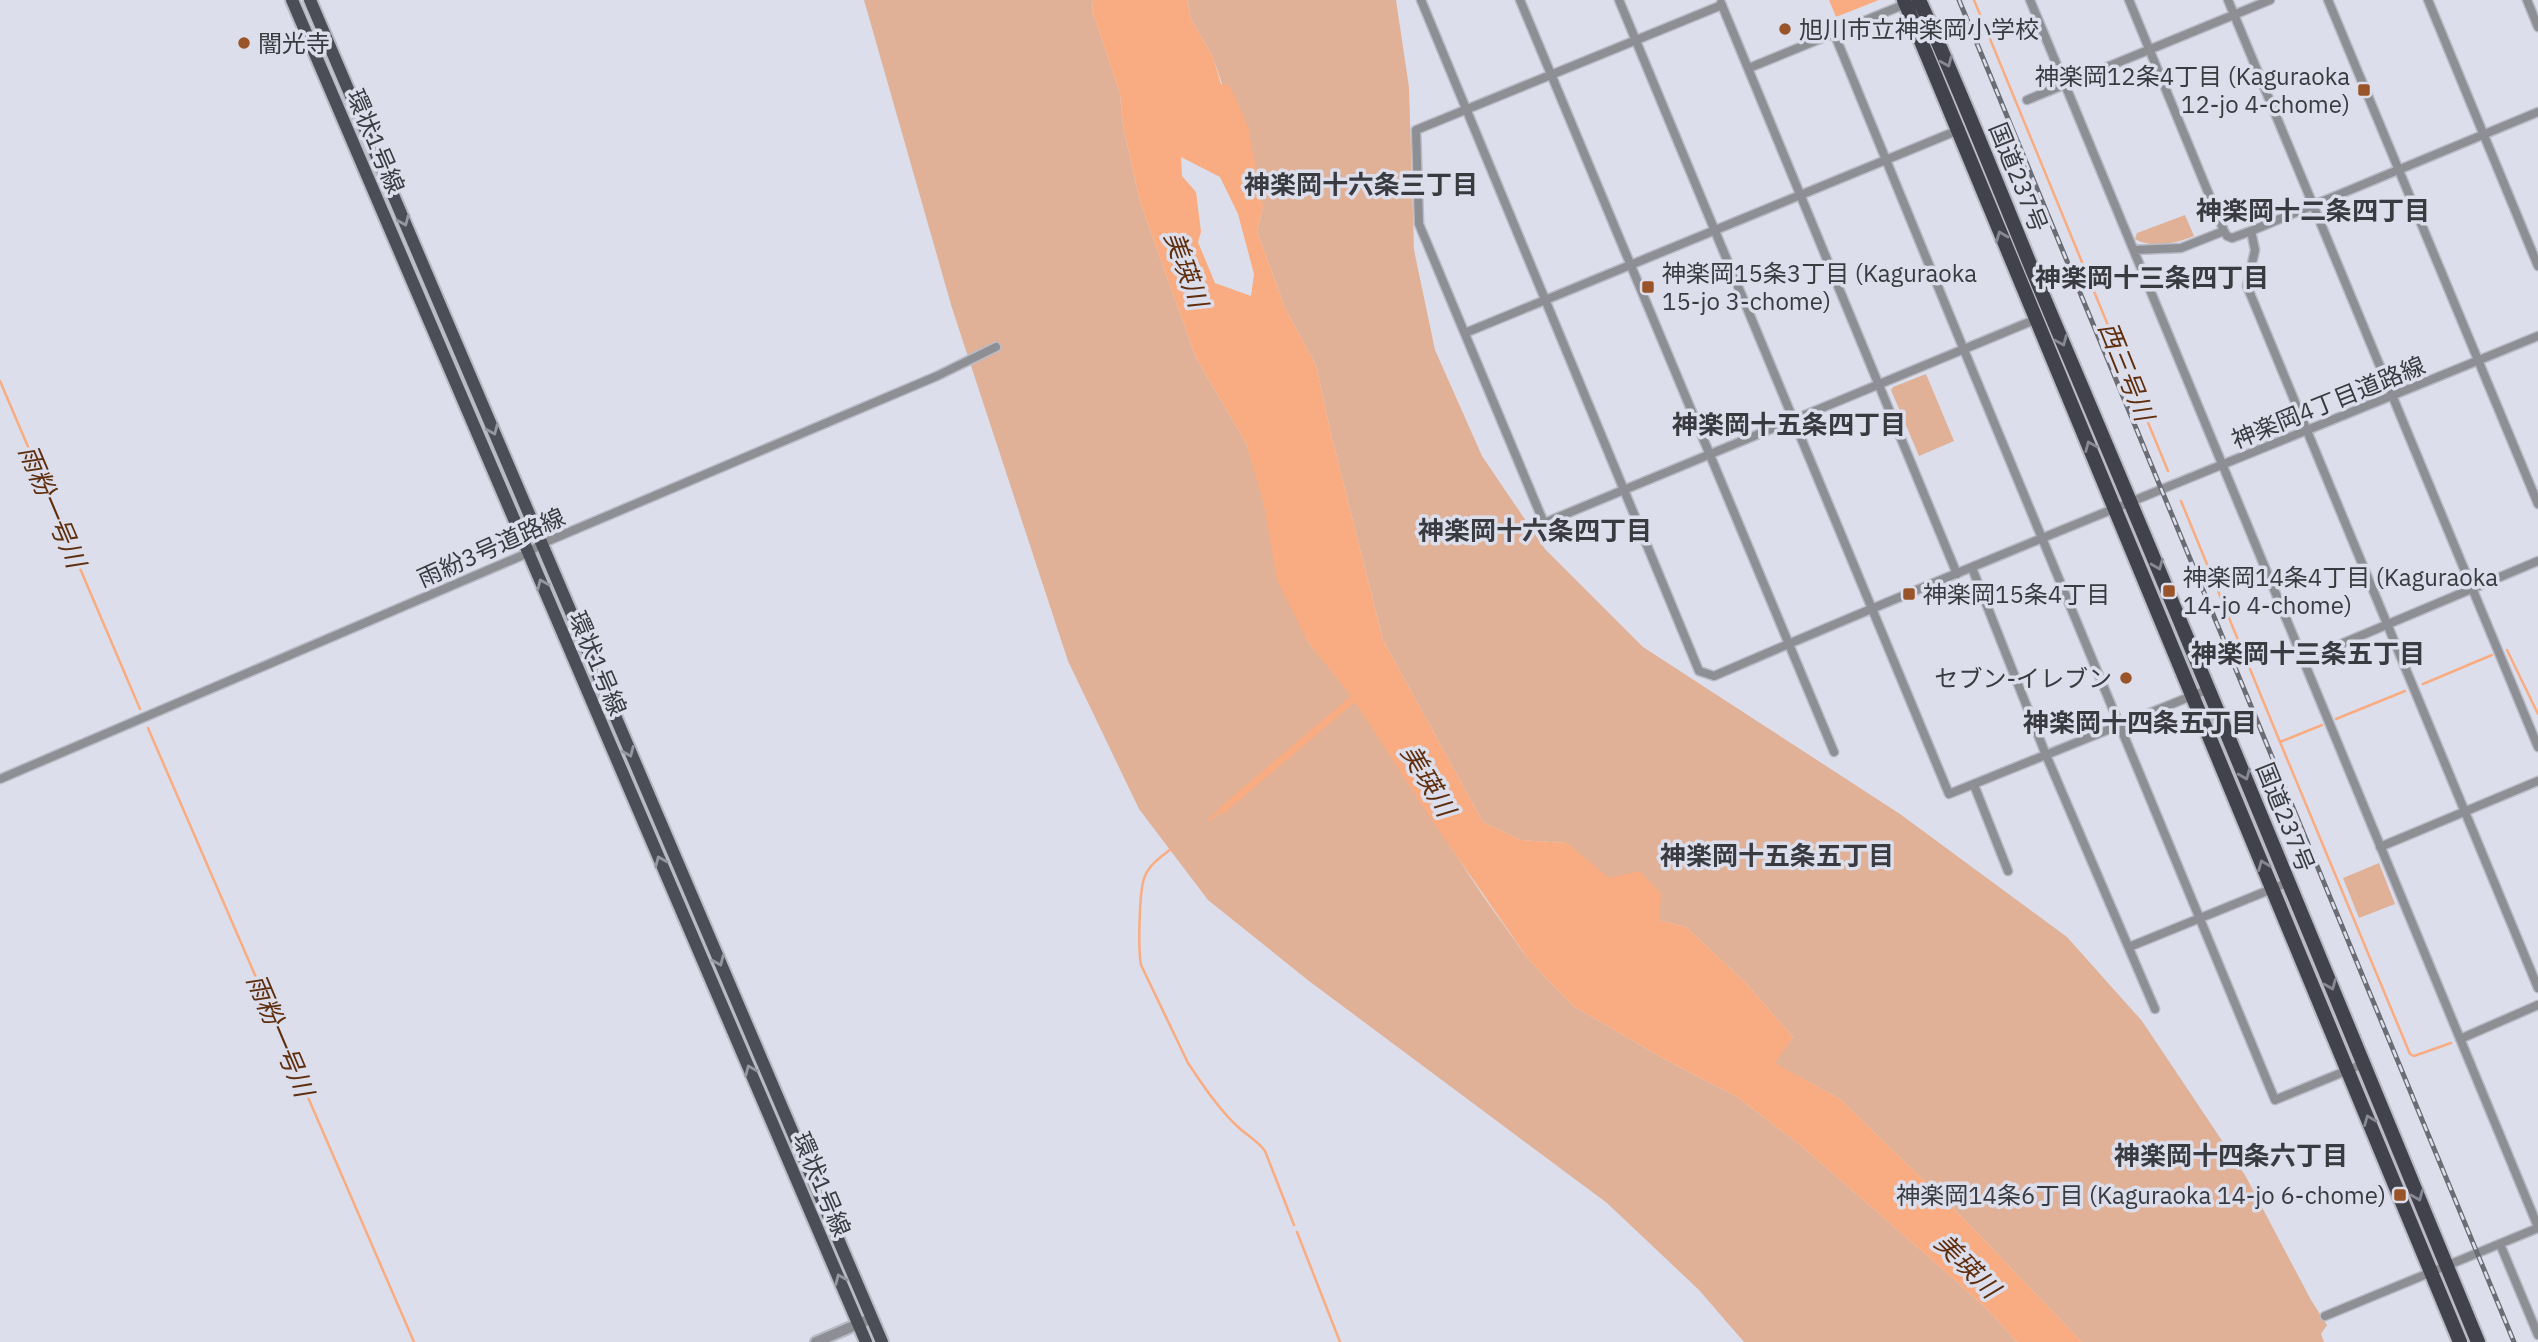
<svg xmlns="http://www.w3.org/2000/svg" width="2538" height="1342" font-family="'IBM Plex Sans','Noto Sans JP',sans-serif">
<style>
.green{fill:#e0b197}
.water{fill:#f9ac81;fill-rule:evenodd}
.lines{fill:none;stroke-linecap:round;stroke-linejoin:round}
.stream{stroke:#f9ac81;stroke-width:2.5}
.minor-casing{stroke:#b8bac5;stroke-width:11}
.tertiary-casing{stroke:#b8bac5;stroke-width:14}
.primary-casing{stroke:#b8bac5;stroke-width:16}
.trunk-casing{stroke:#b8bac5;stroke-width:18}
.minor{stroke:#8e8f94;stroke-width:8}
.tertiary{stroke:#8e8f94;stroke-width:10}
.primary{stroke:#4c4e57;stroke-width:12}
.trunk{stroke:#41424c;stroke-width:14}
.rail-casing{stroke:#6b6c74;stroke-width:5}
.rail{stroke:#dcdeeb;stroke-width:2.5;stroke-dasharray:8;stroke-linecap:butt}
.oneway{stroke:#878894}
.oneway2{stroke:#9496a1}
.poi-dot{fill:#9a5429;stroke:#dcdeeb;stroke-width:2.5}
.labels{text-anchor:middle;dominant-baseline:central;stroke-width:7;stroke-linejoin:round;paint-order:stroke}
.poi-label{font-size:24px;fill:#3a3b40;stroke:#dcdeeb;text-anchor:start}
.street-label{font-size:24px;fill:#3a3b40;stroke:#dcdeeb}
.neighbourhood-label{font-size:26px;font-weight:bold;fill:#3a3b40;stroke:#dcdeeb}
.water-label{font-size:26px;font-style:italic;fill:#5e2e0e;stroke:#dcdeeb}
</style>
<rect width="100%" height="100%" fill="#dcdeeb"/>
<path class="green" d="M864 0H1093L1092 10 1120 94 1123 126 1140 202 1196 358 1246 443 1308 642 1352 696 1481 893 1528 959 1573 1006 1666 1060 1737 1097 1800 1145 1939 1266 1986 1308 2017 1342H1744L1699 1290 1607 1203 1309 981 1208 900 1139 809 1068 661 952 308Z
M1187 0H1396L1409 87 1414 250 1435 350 1482 456 1545 549 1643 647 1900 814 2067 937 2142 1021 2245 1175 2311 1300 2327 1325 2321 1334 2324 1342H2082L1966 1221 1840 1099 1774 1063 1793 1037 1746 983 1686 927 1659 920 1566 843 1521 840 1483 822 1383 640 1331 434 1316 365 1285 308 1257 231 1263 207 1213 57 1191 19Z
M2185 215 2194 236C2178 243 2151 249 2135 239L2137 233Z
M1926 374 1954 441 1919 456 1891 390 1893 387Z
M2379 863 2395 904 2359 918 2343 878Z"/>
<path class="water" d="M1093 0H1187L1191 19 1213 57 1221 84 1230 86 1248 127 1263 207 1257 231 1285 308 1316 365 1331 434 1383 640 1483 822 1521 840 1567 843 1609 878 1639 871 1661 893 1659 920 1686 927 1746 983 1793 1037 1775 1063 1840 1099 1966 1221 2082 1342H2017L1986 1308 1939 1266 1800 1145 1737 1097 1666 1060 1573 1006 1528 959 1429 816 1355 702 1222 815 1218 809 1351 696 1308 642 1277 580 1264 505 1246 443 1196 358 1140 202 1123 126 1120 94 1092 10ZM1181 157 1220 177 1238 214 1254 274 1251 296 1215 283 1198 242 1201 232 1196 192 1182 176Z
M1829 0H1879L1836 17Z"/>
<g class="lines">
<path class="stream" d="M1974 0 2168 471
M0 381 140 709
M2181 501 2280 742 2322 725
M2507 650 2538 714
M2423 684 2492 655
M2336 719 2405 691
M148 728 414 1342
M2280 742 2410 1054 2414 1056 2451 1043
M1209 820 1220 811
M1172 848C1162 856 1150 864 1145 876 1139 888 1138 950 1141 965L1188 1063C1202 1084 1218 1108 1236 1125 1246 1135 1257 1140 1265 1151L1294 1225
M1297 1232 1340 1342"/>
<g class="minor-casing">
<path id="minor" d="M1421 0 1699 671 1714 676C1987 558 2263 449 2538 336
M1520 0 1834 752
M1619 0 1949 794 2209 689
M2030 0 2538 1227
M2129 0 2224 231
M2228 0 2538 747
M2328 0 2538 504
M2428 0 2538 266
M2527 0 2538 27
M1721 3 1957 574
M1722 5 1416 130 1419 224 1544 523 2039 318
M1834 33 1964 350 2275 1100 2363 1064
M1749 68 1908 3
M2027 100 2270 0
M2251 231 2538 112
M2134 250 2181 248 2224 231 2227 236 2232 238 2251 231 2255 250 2247 286 2538 988
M1465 333 1961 129
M1972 568 2046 755 2155 1009
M2303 660 2538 561
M0 779 528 553 541 544 937 376 996 347
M1974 785 2008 871
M2380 847 2538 781
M2129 947 2289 882
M2460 1039 2538 1005
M2500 1244 2538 1335
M2325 1316 2538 1228"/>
</g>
<g class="tertiary-casing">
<path id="tertiary" d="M816 1342 872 1318"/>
</g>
<g class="primary-casing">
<path id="primary" d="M292 0 866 1342
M310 0 882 1342"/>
</g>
<g class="trunk-casing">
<path id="trunk" d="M1904 0 2460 1342
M1919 0C1967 104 2007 211 2052 317 2197 657 2337 1000 2478 1342"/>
</g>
<use href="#minor" class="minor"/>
<use href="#tertiary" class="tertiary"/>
<use href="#primary" class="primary"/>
<use href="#trunk" class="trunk"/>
<g class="rail-casing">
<path id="rail" d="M1959 0 2514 1342"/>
</g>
<use href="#rail" class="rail"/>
</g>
<defs><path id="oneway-chevron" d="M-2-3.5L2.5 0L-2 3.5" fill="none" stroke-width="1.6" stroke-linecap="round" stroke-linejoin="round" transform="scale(1.75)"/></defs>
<g class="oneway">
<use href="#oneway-chevron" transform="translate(1947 62) rotate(67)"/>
<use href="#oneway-chevron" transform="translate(2001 236) rotate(-112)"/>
<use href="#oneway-chevron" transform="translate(2062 341) rotate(67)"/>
<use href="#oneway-chevron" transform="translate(2090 446) rotate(-113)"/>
<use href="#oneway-chevron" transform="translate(2158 565) rotate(68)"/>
<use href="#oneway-chevron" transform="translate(2245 775) rotate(68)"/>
<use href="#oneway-chevron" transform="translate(2263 865) rotate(-112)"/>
<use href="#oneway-chevron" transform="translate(2331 985) rotate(68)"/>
<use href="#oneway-chevron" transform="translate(2369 1120) rotate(-112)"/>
<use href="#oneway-chevron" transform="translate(2418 1196) rotate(68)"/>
</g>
<g class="oneway2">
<use href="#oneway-chevron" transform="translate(404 221) rotate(67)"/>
<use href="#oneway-chevron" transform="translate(493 430) rotate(67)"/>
<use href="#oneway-chevron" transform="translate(542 584) rotate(-113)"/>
<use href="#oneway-chevron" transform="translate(629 752) rotate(67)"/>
<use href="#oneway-chevron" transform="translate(660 861) rotate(-113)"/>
<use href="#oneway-chevron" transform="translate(719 961) rotate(67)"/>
<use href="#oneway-chevron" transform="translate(750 1070) rotate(-113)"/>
<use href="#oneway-chevron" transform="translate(840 1279) rotate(-113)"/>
</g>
<g class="poi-dot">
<circle cx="1785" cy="29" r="7"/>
<circle cx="244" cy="43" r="7"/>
<rect x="2357" y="83" width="14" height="14" rx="3.5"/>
<rect x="1641" y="280" width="14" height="14" rx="3.5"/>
<rect x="2162" y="584" width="14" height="14" rx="3.5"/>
<rect x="1902" y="587" width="14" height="14" rx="3.5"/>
<circle cx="2126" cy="678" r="7"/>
<rect x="2393" y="1188" width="14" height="14" rx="3.5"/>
</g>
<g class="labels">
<g class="poi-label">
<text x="1799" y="29">旭川市立神楽岡小学校</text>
<text x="258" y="43">闇光寺</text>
<text x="2350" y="76" text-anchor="end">神楽岡12条4丁目 (Kaguraoka<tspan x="2350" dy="28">12-jo 4-chome)</tspan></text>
<text x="1662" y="273">神楽岡15条3丁目 (Kaguraoka<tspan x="1662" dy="28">15-jo 3-chome)</tspan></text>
<text x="2183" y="577">神楽岡14条4丁目 (Kaguraoka<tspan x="2183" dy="28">14-jo 4-chome)</tspan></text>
<text x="1923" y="594">神楽岡15条4丁目</text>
<text x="2112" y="678" text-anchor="end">セブン-イレブン</text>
<text x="2386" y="1195" text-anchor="end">神楽岡14条6丁目 (Kaguraoka 14-jo 6-chome)</text>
</g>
<g class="street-label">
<text transform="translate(376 141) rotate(67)">環状1号線</text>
<text transform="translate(2019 177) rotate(68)">国道237号</text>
<text transform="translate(2328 402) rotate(-22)">神楽岡4丁目道路線</text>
<text transform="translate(491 547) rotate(-24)">雨紛3号道路線</text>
<text transform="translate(598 663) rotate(67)">環状1号線</text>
<text transform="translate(2286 817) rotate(68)">国道237号</text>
<text transform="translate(822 1184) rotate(67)">環状1号線</text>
</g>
<g class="neighbourhood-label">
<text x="1361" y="184">神楽岡十六条三丁目</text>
<text x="2313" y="210">神楽岡十二条四丁目</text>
<text x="2152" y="277">神楽岡十三条四丁目</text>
<text x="1789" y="424">神楽岡十五条四丁目</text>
<text x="1535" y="530">神楽岡十六条四丁目</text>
<text x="2308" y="653">神楽岡十三条五丁目</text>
<text x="2140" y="722">神楽岡十四条五丁目</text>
<text x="1777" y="855">神楽岡十五条五丁目</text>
<text x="2231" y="1155">神楽岡十四条六丁目</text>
</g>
<g class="water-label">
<text transform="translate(1187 269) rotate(70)">美瑛川</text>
<text transform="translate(2127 371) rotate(68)">西三号川</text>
<text transform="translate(53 506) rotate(67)">雨粉一号川</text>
<text transform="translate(1429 780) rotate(59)">美瑛川</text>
<text transform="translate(281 1035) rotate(67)">雨粉一号川</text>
<text transform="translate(1968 1265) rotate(45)">美瑛川</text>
</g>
</g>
</svg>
